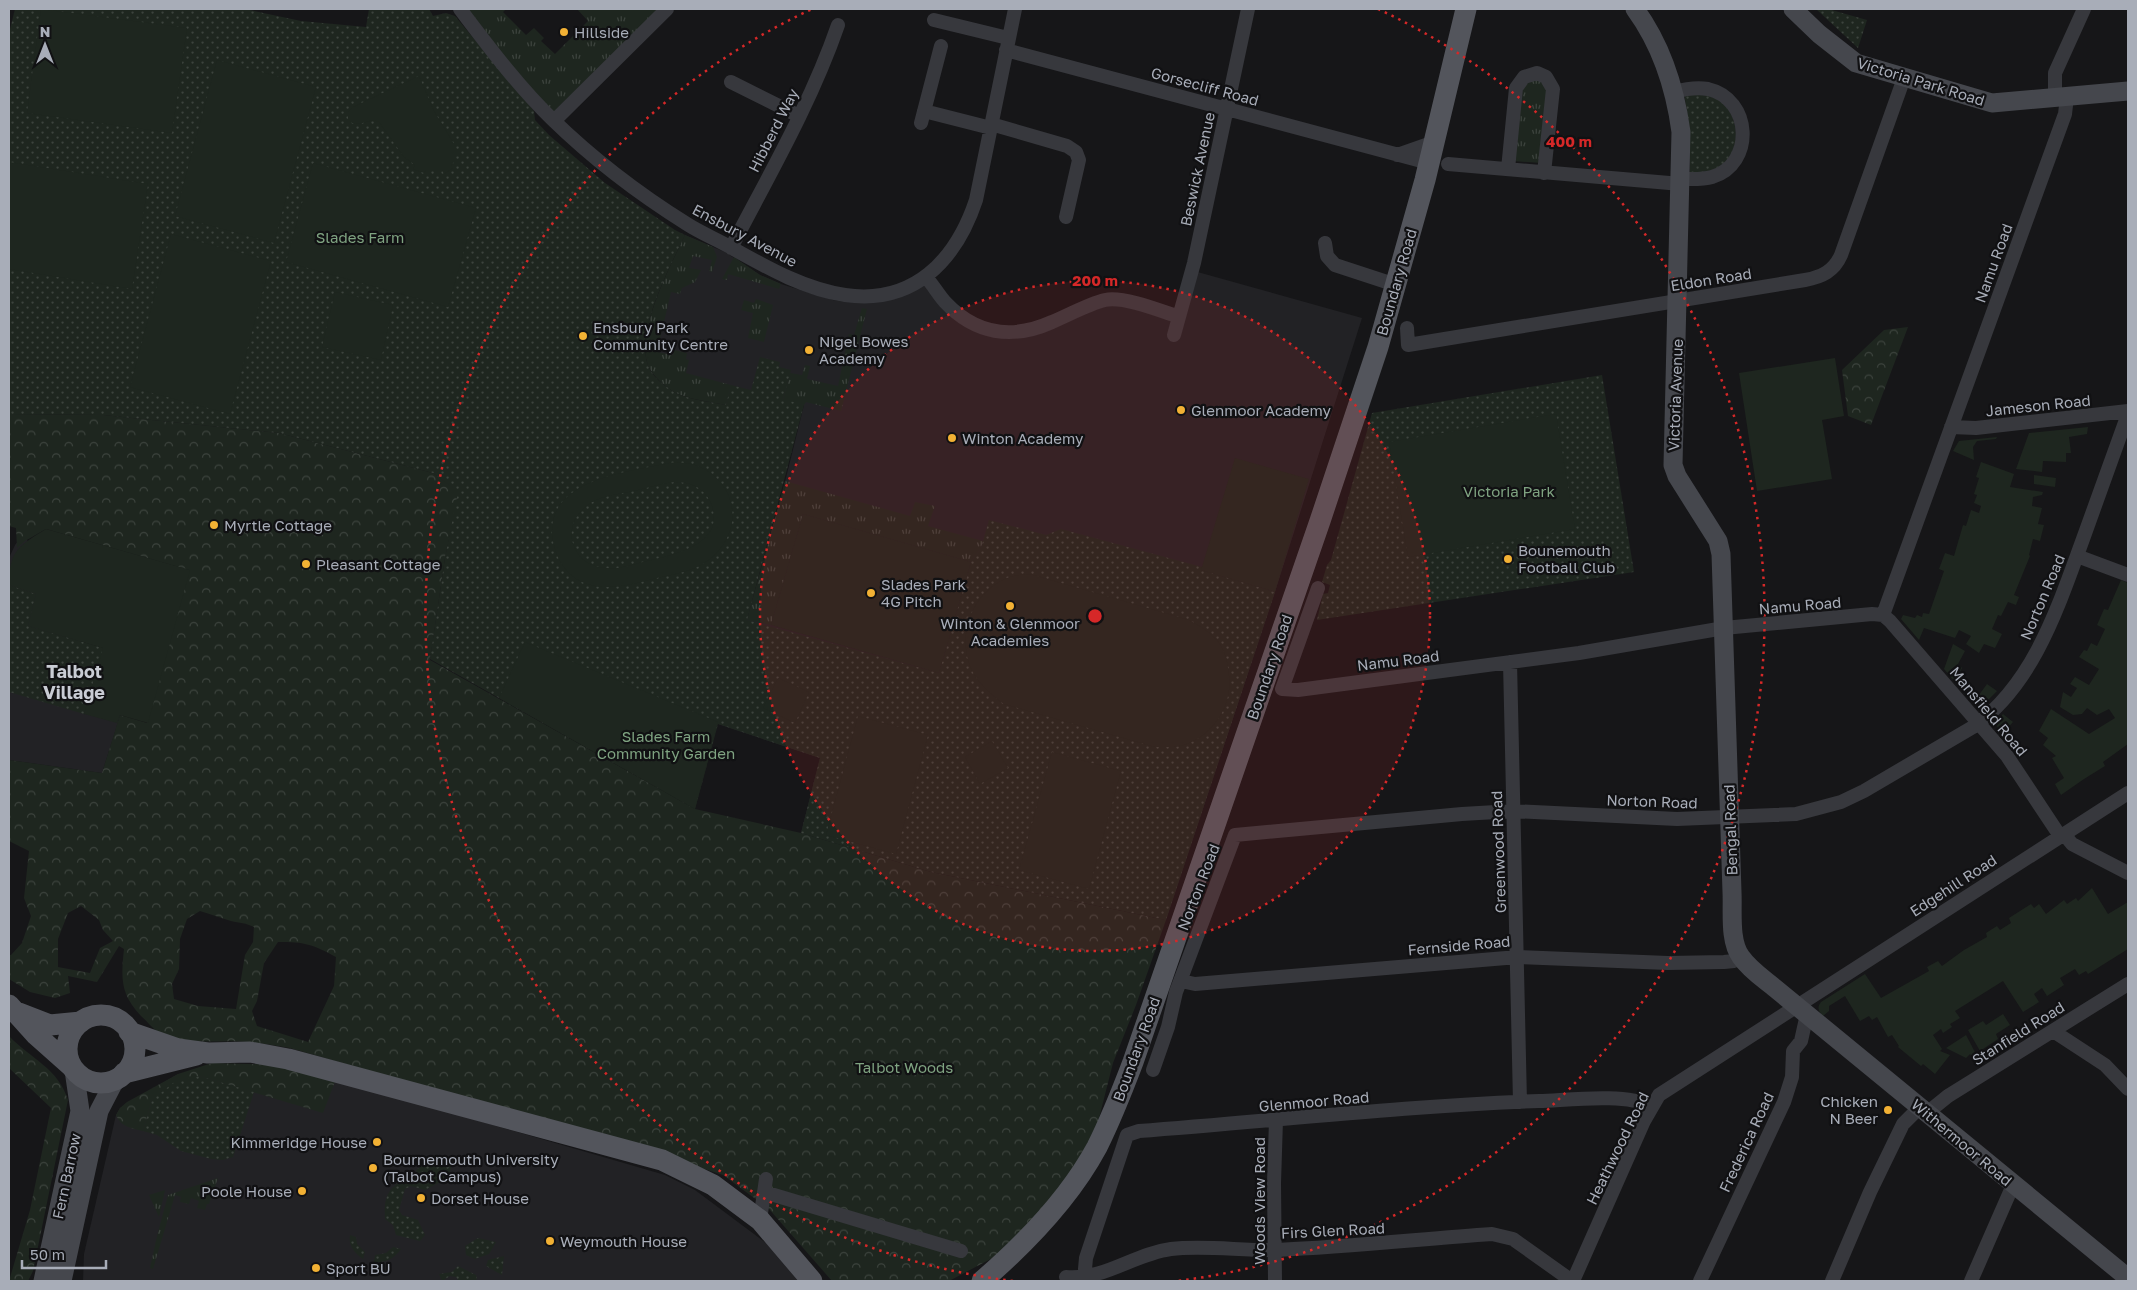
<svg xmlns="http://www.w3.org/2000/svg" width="2137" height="1290" font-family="'Golos Text',sans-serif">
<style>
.built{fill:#222225}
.grass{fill:url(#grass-tufts)}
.forest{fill:url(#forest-crowns);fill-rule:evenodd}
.park{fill:url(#park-dots)}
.garden{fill:#1e261f;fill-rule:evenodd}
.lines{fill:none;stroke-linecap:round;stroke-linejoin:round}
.street{stroke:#37383d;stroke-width:14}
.secondary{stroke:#45474d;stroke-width:19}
.primary{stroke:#53555c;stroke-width:21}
.ring{fill:none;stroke:#d62828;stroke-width:2.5;stroke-dasharray:2.5 5}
.poi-dot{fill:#f2b134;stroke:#111113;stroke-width:2}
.labels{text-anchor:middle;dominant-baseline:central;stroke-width:4.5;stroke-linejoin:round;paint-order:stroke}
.poi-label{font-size:15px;fill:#a8adb8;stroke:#111113;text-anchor:start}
.street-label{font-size:15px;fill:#a8adb8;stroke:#111113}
.park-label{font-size:15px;fill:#7fa381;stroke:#111113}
.quarter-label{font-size:18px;font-weight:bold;fill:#c9ccd4;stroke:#111113}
.centre{fill:#d62828;stroke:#111113;stroke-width:2.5}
.ring-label{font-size:15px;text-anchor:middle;font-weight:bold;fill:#d62828;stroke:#111113;stroke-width:4.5;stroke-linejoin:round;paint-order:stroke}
</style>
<defs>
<pattern id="grass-tufts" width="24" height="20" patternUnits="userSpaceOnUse" patternTransform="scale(1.25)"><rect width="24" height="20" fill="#1e261f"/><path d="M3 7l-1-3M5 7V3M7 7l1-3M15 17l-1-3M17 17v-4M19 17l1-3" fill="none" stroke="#3c433d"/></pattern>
<pattern id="forest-crowns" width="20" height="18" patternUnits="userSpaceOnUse" patternTransform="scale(1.25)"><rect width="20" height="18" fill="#1e261f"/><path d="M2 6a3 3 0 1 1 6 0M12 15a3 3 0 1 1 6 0" fill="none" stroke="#3c433d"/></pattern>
<pattern id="park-dots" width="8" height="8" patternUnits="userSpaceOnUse" patternTransform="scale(1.25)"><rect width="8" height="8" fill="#1e261f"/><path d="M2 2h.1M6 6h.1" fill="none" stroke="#3c433d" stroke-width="1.8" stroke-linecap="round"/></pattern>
</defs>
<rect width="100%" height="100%" fill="#161618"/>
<path class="built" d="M685 235 725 252 760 275 781 284 833 300 844 302 929 281 955 312 1009 332 1106 299 1179 317 1194 271 1362 318 1275 592 1166 920 801 833 820 758 718 724 782 494 804 405H726L676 393 662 383 648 366 646 347 648 328Z
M24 534 120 716 102 773 9 760V558L15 545Z
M287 1065 665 1175 695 1190 789 1260 803 1281H83L84 1254 116 1115 120 1108 178 1074Z"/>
<path class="grass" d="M470 9H506L503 12 526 35 534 28 544 38 541 41 555 54 588 21 577 9H667L554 121 463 13Z
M1537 78 1549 89 1542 163 1513 161 1522 86Z
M685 235 713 247 717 257 712 272 709 271 712 260 693 256 689 268 701 270 695 282 682 288 680 294 671 292 657 352 673 355 674 350 687 353 686 359 689 360 686 373 731 385 726 405C712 402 686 399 674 392 665 386 652 376 648 365 635 332 671 265 685 235Z
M734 257 760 275 781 284 779 289 728 274 727 280 722 279Z
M756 299 773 305 764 342 748 338 753 313 741 310 744 300 754 303Z
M862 308 867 309 841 411 806 402 804 405 783 400 790 373 802 375 805 365 810 366 807 379 838 386 849 334 854 335Z
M785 481 910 516 915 502 935 506 928 526 983 541 981 548 971 562 803 514 771 625 747 620Z
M218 1178 209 1204H207L205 1210 197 1208 199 1201 191 1198 189 1204 180 1202 181 1197 175 1195 153 1269 150 1268 157 1236 168 1195Z
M165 1190 159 1217 149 1195Z"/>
<path class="forest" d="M1908 327 1871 425 1848 416 1842 370 1884 330Z
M9 414 103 415 279 433 433 473 459 492 445 558 430 660 695 809 801 833 931 872 1166 920 1136 1005 1113 1063 1097 1126 1063 1187 1004 1252 949 1281H832L769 1209 723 1175 661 1155 290 1048C276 1046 262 1043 248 1042 219 1039 185 1047 158 1032 152 1028 147 1021 141 1016 120 994 121 978 124 949L119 946 97 982 68 976 70 993 55 998 30 992 9 979V955H11L22 943 31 916 24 898 29 851 9 841V760L102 773 120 715 147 723 189 570 46 529 25 541 17 548 16 528 9 526ZM81 906 99 920 103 930 113 941 100 948 90 973 58 967V939L68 913ZM200 911C211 914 220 918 231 921 240 923 246 923 254 927L253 942 245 955 236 1009 198 1006 174 999 172 984 179 969 180 939 187 919ZM278 942C305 942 312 944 336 957L334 986 308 1042 257 1026 252 1011 257 1001 264 963Z
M9 1036C31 1059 58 1068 68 1100L33 1271 28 1281H9L30 1210 51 1108 9 1068Z
M212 1063 287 1065 336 1079 323 1113 199 1076 152 1100 143 1131C131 1128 121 1127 116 1115L120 1108 127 1102 178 1074Z"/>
<path class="park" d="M15 9H245L301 21 366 27 369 9H429L433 16 446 13 455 16 534 111 535 120 549 135 605 183 675 230 685 235C671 265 635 331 648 365 651 376 665 386 674 392 686 399 711 402 726 405L731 385 751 390 760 357 780 362 779 367 791 370 783 399 804 405 747 620 939 673 971 562 981 548 989 520 1046 535 1061 529 1202 567V570L1275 592 1166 920 931 872 801 833 820 758 718 724 695 809 430 659 445 558 458 492 433 473 279 433 103 415 9 414V33Z
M1816 9H1828L1867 20 1858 48Z
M1684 93C1691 94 1701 93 1708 95 1737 103 1746 144 1723 164 1714 173 1702 173 1690 174V130Z
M1602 375 1634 572 1317 620 1323 594 1328 593 1330 585 1322 582 1327 565 1331 560 1372 413Z
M9 585 36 594 28 626 104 648 84 714 9 692Z
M199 1076 254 1092 233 1157 223 1160 211 1159 181 1151 157 1135 143 1131 152 1100 173 1083Z
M433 1157H454L448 1178 425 1190 411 1186 405 1189 399 1210 402 1215 418 1220 425 1235 420 1241 396 1235 393 1225 385 1219C383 1189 393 1185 417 1173L416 1170Z
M350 1235 356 1237 357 1244 365 1252 363 1259C355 1253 348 1246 350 1235Z
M478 1238 496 1242 489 1254 475 1259 466 1255 465 1246Z
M393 1247 401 1249C394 1259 386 1263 374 1262L375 1255 386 1253Z
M504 1256 502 1275 486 1266 488 1260Z
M458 1266 476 1275 477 1279 474 1281H459L456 1277 450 1276 442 1281 439 1274 452 1272Z"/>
<path class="garden" d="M41 9 187 28 172 133 27 113Z
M217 60 316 87 274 243 175 216Z
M419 76 434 111 454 144V162L451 166 453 168 444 174 442 170H426L424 173 413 169 415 165 404 157 379 122 373 120 359 124 352 123 348 119V112L353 107Z
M9 162 148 184 132 289 9 269Z
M313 163 476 208 448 307 286 262Z
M171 234 271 261 230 414 130 387Z
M335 292 393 305 381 360 322 347Z
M1835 358 1844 416 1822 420 1832 479 1757 491 1739 373Z
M1556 414 1575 529 1408 557 1389 442Z
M2088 427 2087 434 2069 437 2071 453H2066V462L2043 461 2042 472 2016 469 2029 433Z
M1997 437 1996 439 1977 441 1973 447 1974 460 1953 451 1959 441Z
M1235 458 1309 479 1275 592 1201 570Z
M1981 462 2014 474 2010 487 2043 492 2042 495 2033 497 2032 506 2042 508 2038 524 2044 525 2040 541 2033 539 2029 555 2030 556 2014 595 2019 597 2016 605 2008 602 2001 616 1998 615 1992 629 2002 634 1995 648 1984 644 1979 653 1966 644 1971 636 1959 630 1955 638 1924 628 1919 640 1901 619 1903 615 1915 618 1917 615 1922 617 1923 613 1929 614 1944 571 1939 569 1945 553 1954 556 1963 525 1966 526 1971 510 1979 513 1981 506 1974 503 1977 495 1974 494 1979 478 1976 477Z
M669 463C689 461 706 466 720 482 744 510 731 549 701 565 686 573 669 575 653 579 625 586 594 595 570 574 559 564 553 548 552 533 550 478 630 472 669 463ZM675 482C690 482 703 487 710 501 729 544 675 554 647 561 634 564 619 570 606 568 596 568 585 563 579 555 562 532 576 507 601 498 613 494 626 493 638 490 650 487 663 483 675 482Z
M2034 475 2056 478 2055 487 2034 484Z
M803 514 971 562 939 673 771 625Z
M46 529 190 570 148 723 120 715 117 723 84 714 103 648 28 626 36 594 9 585C9 550 19 546 46 529Z
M1030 574 1189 620C1200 626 1212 633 1219 643 1226 653 1228 664 1229 676 1233 709 1208 743 1174 747 1168 747 1161 747 1155 747L1004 704C989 693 973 679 968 660 959 626 976 591 1007 578 1014 575 1023 575 1030 574Z
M2121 580 2128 583V744L2103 762 2105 766 2084 779 2061 795 2055 784 2064 778 2052 758 2056 756 2043 745 2048 738 2039 731 2051 709 2089 734 2115 718 2109 709 2097 715 2087 708 2082 714 2073 715 2060 707 2063 692 2071 697 2077 688 2070 684 2075 677 2089 685 2099 669 2079 657 2084 650 2087 651 2091 643 2097 646 2105 629 2097 625 2104 609 2108 610Z
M525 642 718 722 695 809 499 698Z
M1953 644 1965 651 1958 664 1962 668 1958 676 1964 681 1961 685 1966 689 1965 692 1976 699 1987 684 1997 691 1982 706 1975 705 1944 669Z
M778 678 809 692 795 723 763 708Z
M2003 714 2013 722 2006 730 2007 736 2005 738C1996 728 1994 725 2003 714Z
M858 716 928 735 896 854 826 835Z
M992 741 1008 768 980 784 965 757Z
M1052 752 1121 771 1089 889 1019 870Z
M2092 888 2108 914 2128 902V949L2088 974 2086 971 2079 975 2075 969 2060 978 2064 985 2047 996 2042 988 2034 994 2039 1002 2023 1012 2003 981 1955 1011 1960 1018 1950 1024 1952 1027 1943 1033 1941 1029 1933 1035 1942 1049 1940 1051 1950 1055 1935 1074 1923 1064 1921 1066 1898 1047 1899 1046 1892 1035 1888 1037 1877 1017 1872 1020 1869 1016 1860 1021 1845 996 1829 1006V1011L1823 1016C1818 1011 1817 1007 1821 1002L1865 974 1881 998 1929 971 1927 967 1938 961 1942 966 1964 950 1987 937 1986 933 1997 926 2000 930 2011 923 2009 918 2031 904 2034 908 2039 904 2046 914 2064 900 2067 904 2076 898 2078 901Z
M2003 1014 2010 1025 1996 1034 1998 1039 1980 1051 1968 1030 1983 1021 1986 1025Z
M1966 1035 1977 1056 1975 1059 1970 1054 1966 1058 1946 1048Z"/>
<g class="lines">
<path class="street" d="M460 9C489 47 518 86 552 119 593 159 639 194 687 224 701 233 716 239 730 247 766 267 804 289 845 295 914 305 956 260 976 200L1015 9
M934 20 1008 38
M1006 50 1429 163
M731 82 799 116
M1674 92C1685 89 1696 87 1708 89 1752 99 1755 164 1712 177 1702 180 1691 179 1681 179
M2055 98V73L2084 9
M924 111 991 128
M554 121 667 9
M921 123 941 46
M991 124 1067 146 1076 152 1079 160 1066 217
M1397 155 1434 142
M1448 164 1681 184
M1508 169 1516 88 1524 77 1537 73 1546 77 1553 89 1544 173
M1325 243 1327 256 1335 265 1396 285
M731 248C769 175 811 103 838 25
M926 277C933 285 938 294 945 302 975 334 1012 340 1052 322 1069 315 1088 304 1105 300 1124 296 1161 311 1179 317
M1407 328 1408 345 1805 280C1822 277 1834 271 1841 255L1904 78
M1174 335 1194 263 1248 9
M1951 427 1976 428 2128 411
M2077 556 2128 575
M1318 588 1282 689 1298 690 1579 653 1724 628 1872 614 1883 615 2065 114 2067 97
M1883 615 1890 621 2007 756 2060 836
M1510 662 1520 1102
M2064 834 2072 844 2128 873
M1181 981 1195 984 1518 957 1668 963 1724 962 1734 961 1741 957
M2053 1031 2105 1065 2128 1089
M1153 1070 1168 1027 1176 992 1235 835 1462 814 1513 811 1677 819 1796 814 1841 802 1864 791 1973 727C2034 684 2058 607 2083 539 2098 498 2113 456 2128 414
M1927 1113 1948 1096 2128 984
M764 1192 961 1251
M760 1220 766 1179
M1066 1277C1106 1280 1133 1254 1171 1249 1204 1245 1243 1251 1277 1250 1349 1247 1421 1239 1492 1234L1513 1239 1572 1281
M1087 1277 1085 1269 1086 1258 1127 1135 1139 1131C1272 1121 1405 1106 1539 1101 1570 1100 1624 1093 1652 1106
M1275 1281 1274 1183 1276 1120
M1573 1281 1644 1121 1659 1095 2128 793
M1700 1281 1784 1102 1792 1077 1793 1051 1801 1041 1807 1014
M1832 1281 1870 1192 1903 1124 1920 1107
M1971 1281 2013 1185"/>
<path class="secondary" d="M1635 9C1662 46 1675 87 1681 132L1673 465 1677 476 1718 541 1721 554 1732 892C1733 911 1729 941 1741 957 1750 970 1764 979 1776 989L2128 1278
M1793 9 1819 34 1856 63 1992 103 2128 91
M43 1281 80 1111 74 1070
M62 1281 99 1111 113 1084 120 1076"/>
<path class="primary" d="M9 1005 36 1035 72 1067
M19 1013 50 1025 81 1022
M67 1049a34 34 0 1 1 68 0a34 34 0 1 1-68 0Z
M129 1032 178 1049 208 1053 250 1052 288 1059 662 1160 713 1185 760 1220 812 1281
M124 1073 196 1055
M982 1281C1026 1243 1069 1199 1097 1147 1111 1119 1122 1091 1133 1062L1320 521 1378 347 1425 180 1466 9"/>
</g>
<circle cx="1095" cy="616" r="335" fill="#d62828" fill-opacity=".12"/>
<g class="ring">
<circle cx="1095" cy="616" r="335"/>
<path d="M1013 1281A670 670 0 0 1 812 9M1378 9A670 670 0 0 1 1177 1281"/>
</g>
<g class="poi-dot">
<circle cx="564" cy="32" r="5"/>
<circle cx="583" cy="336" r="5"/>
<circle cx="809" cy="350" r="5"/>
<circle cx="1181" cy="410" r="5"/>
<circle cx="952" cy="438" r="5"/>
<circle cx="214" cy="525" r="5"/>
<circle cx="1508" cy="559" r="5"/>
<circle cx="306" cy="564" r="5"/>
<circle cx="871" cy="593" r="5"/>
<circle cx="1010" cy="606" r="5"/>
<circle cx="1888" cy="1110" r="5"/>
<circle cx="377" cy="1142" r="5"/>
<circle cx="373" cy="1168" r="5"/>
<circle cx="302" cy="1191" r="5"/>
<circle cx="421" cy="1198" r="5"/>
<circle cx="550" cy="1241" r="5"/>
<circle cx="316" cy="1268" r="5"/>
</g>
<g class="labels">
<g class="poi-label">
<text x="574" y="32">Hillside</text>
<text x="593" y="327">Ensbury Park<tspan x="593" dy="17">Community Centre</tspan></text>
<text x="819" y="341">Nigel Bowes<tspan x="819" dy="17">Academy</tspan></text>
<text x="1191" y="410">Glenmoor Academy</text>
<text x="962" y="438">Winton Academy</text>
<text x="224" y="525">Myrtle Cottage</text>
<text x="1518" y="550">Bounemouth<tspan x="1518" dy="17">Football Club</tspan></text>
<text x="316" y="564">Pleasant Cottage</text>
<text x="881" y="584">Slades Park<tspan x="881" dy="17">4G Pitch</tspan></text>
<text x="1010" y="623" text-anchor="middle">Winton &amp; Glenmoor<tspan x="1010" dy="17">Academies</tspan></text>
<text x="1878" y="1101" text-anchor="end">Chicken<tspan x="1878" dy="17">N Beer</tspan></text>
<text x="367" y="1142" text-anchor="end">Kimmeridge House</text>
<text x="383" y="1159">Bournemouth University<tspan x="383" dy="17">(Talbot Campus)</tspan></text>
<text x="292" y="1191" text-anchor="end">Poole House</text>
<text x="431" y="1198">Dorset House</text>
<text x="560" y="1241">Weymouth House</text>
<text x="326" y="1268">Sport BU</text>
</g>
<g class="street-label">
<text transform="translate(1921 81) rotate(17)">Victoria Park Road</text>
<text transform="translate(1205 86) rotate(15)">Gorsecliff Road</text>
<text transform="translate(773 130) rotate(-63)">Hibberd Way</text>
<text transform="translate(1197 169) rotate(-78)">Beswick Avenue</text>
<text transform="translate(745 235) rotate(28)">Ensbury Avenue</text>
<text transform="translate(1993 263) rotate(-70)">Namu Road</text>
<text transform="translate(1711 279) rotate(-9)">Eldon Road</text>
<text transform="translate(1396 282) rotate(-74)">Boundary Road</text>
<text transform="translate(1675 395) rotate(-88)">Victoria Avenue</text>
<text transform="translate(2038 405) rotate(-6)">Jameson Road</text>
<text transform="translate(2042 597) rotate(-67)">Norton Road</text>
<text transform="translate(1800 605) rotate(-5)">Namu Road</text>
<text transform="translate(1398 660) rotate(-7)">Namu Road</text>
<text transform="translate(1269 667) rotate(-71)">Boundary Road</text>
<text transform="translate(1989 711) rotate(50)">Mansfield Road</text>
<text transform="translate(1652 801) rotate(2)">Norton Road</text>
<text transform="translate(1730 830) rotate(-92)">Bengal Road</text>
<text transform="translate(1498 852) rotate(-92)">Greenwood Road</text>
<text transform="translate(1953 885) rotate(-33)">Edgehill Road</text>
<text transform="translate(1198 887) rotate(-69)">Norton Road</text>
<text transform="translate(1459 945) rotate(-5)">Fernside Road</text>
<text transform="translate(2018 1033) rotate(-32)">Stanfield Road</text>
<text transform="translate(1136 1049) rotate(-70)">Boundary Road</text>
<text transform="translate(1314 1101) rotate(-5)">Glenmoor Road</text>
<text transform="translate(1746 1142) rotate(-65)">Frederica Road</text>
<text transform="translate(1962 1142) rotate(40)">Withermoor Road</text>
<text transform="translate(1617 1148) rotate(-64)">Heathwood Road</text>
<text transform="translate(66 1176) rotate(-78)">Fern Barrow</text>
<text transform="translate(1259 1201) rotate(-90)">Woods View Road</text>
<text transform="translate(1333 1230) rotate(-3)">Firs Glen Road</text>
</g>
<g class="park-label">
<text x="360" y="237">Slades Farm</text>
<text x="1509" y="491">Victoria Park</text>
<text x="666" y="736">Slades Farm<tspan x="666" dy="17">Community Garden</tspan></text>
<text x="904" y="1067">Talbot Woods</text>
</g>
<g class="quarter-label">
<text x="74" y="671">Talbot<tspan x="74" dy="21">Village</tspan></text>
</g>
</g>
<circle cx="1095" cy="616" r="8" class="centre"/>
<g class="ring-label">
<text x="1569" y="147">400 m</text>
<text x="1095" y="286">200 m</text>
</g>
<rect width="2137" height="1290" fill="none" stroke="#a8adb8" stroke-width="20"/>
<g transform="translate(45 45)" stroke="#111113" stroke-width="4" paint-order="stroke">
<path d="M0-4L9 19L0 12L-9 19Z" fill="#a8adb8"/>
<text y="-8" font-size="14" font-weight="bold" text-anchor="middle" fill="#a8adb8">N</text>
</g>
<path d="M22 1260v8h84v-8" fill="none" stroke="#a8adb8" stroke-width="2.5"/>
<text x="30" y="1260" font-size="15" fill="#a8adb8" stroke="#111113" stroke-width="4" paint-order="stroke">50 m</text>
</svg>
